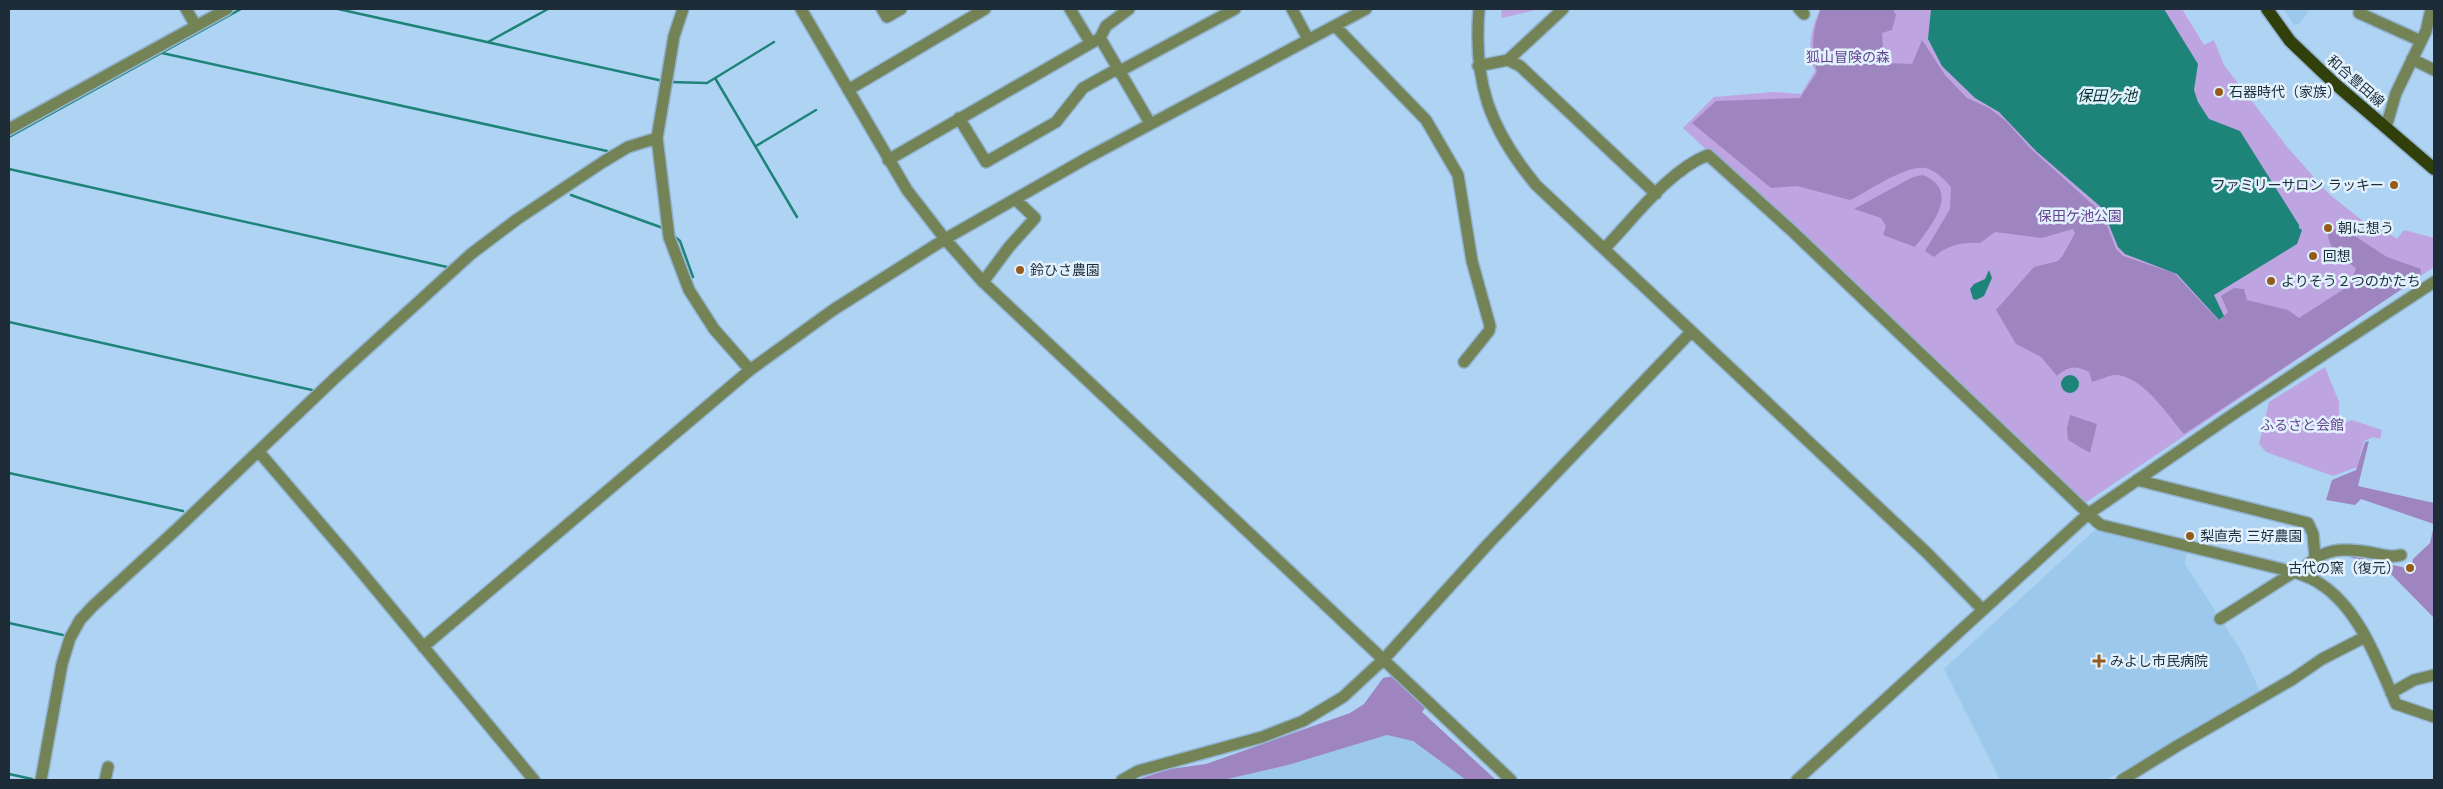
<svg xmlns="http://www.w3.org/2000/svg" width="2443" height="789" font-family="'DejaVu Sans','Noto Sans JP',sans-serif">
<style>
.built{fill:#9cc8ec}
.green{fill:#bea5e1}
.forest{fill:#9e85c0}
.water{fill:#1e8479}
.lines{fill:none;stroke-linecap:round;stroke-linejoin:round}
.stream{stroke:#1e8479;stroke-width:2.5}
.minor-casing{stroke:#91b2ce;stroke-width:14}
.major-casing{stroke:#91b2ce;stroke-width:15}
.minor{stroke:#738355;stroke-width:11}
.major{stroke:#31400b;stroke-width:12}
.poi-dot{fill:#955b19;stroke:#e2f1fe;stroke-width:2}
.labels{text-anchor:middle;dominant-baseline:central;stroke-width:5;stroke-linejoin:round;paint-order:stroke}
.park-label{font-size:14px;fill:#66438d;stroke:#e2f1fe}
.street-label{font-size:14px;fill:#1e2c38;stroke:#e2f1fe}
.poi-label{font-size:14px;fill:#1e2c38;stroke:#e2f1fe;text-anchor:start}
.water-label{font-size:15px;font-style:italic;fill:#02312c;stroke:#e2f1fe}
</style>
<rect width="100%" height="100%" fill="#aed3f3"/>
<path class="built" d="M2283 9H2310L2300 23 2294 25Z
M2097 528 2187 551 2185 564 2243 654 2261 694 2106 780H2000L1944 669Z
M1387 735 1413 741 1466 780H1223L1288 765Z"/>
<path class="green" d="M1501 9H1539L1502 18Z
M1820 9H2182L2204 45 2214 40 2224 65 2288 148 2329 194 2368 225 2371 221 2397 239 2404 230 2434 238V267L2085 503 1683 128 1714 97 1774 92 1801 94 1815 71C1806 49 1811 30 1820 9Z
M2325 367 2339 402V425L2352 420 2382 430 2380 439 2373 437 2364 441 2357 467 2333 476 2266 452 2259 444 2269 402Z"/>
<path class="forest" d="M1821 9H1893L1896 15 1892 30 1882 33 1884 63 1912 64 1922 40 1945 75 1967 98 1989 108 2006 121 2029 147 2102 213 2116 249 2123 256 2174 273 2219 321 2228 312 2221 296 2234 288 2244 289 2247 300 2288 310 2299 318 2350 285 2356 268C2344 260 2327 249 2328 232L2341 227 2387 257 2421 269 2420 277 2184 434C2168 416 2142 374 2114 375 2107 376 2099 380 2092 382L2089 372C2075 365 2069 366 2057 376L2041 357 2016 344 1996 310 2034 267 2058 261 2063 255 2075 233 2073 229 2042 238 1995 232 1980 243C1963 242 1947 245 1934 257L1925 251 1950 209 1951 187C1945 180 1938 173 1929 169 1910 161 1869 191 1850 200L1797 186 1771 188 1692 123 1716 101 1800 98 1817 72C1811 50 1812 30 1821 9Z
M1923 175C1961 191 1932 224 1915 247L1883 235 1886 226 1881 218 1854 209 1913 177Z
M2070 415 2097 424 2090 453 2068 440 2067 428Z
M2369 441 2358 486 2434 503V524L2361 499 2355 505 2326 500 2332 480 2356 470 2365 442Z
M2434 525V618L2389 572 2342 554 2411 569 2413 559 2430 543Z
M1393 676 1425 708 1422 712 1496 780H1466L1413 741 1387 735 1288 765 1223 780H1136L1170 769 1206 764 1350 713 1364 704 1383 678Z"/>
<path class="water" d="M1931 9H2164L2198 64 2194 90 2198 102 2209 119 2240 131 2299 225V228L2302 230 2297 244 2214 295 2224 316 2219 320 2177 274 2125 254 2118 247 2102 208 2036 151 1999 112 1975 98 1942 66 1928 39Z
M1989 270 1992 278 1984 296 1976 300 1973 299 1970 289 1974 284 1985 279Z
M2061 384a9 9 0 1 1 18 0a9 9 0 1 1-18 0Z"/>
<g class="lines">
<path class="stream" d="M338 9 663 81
M488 42 548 9
M162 53 607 151
M715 78 797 217
M669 82 707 83 774 42
M9 137 241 9
M756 146 816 110
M9 169 447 267
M571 195 663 228
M674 236 680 241 693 277
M9 322 312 390
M9 473 183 511
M9 623 63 635
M9 774 32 779"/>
<g class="minor-casing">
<path id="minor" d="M186 9 196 26
M683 9 674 36 657 138 669 237 689 290 714 329 750 370
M801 9 907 190 945 239 983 282 1511 780
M882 9 887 17 901 9
M1070 9 1090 42
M1292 9 1308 39
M1479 9C1473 82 1489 128 1536 185L1927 553 1983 610
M1563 9 1508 60 1520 66 1656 194
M1799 9 1804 14
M2362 9 2359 13 2421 41
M1335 26 1426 120 1458 175 1472 261 1490 326 1489 331 1464 362
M1100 38 1150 123
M2412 59 2434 70
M1478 66 1508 60
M1118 72 1235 9
M848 90 985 9
M959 118 986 162 1056 122 1083 88 1117 69
M2386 127 2396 93 2426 31 2431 9
M9 129 227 9
M888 160 1100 38 1106 26 1129 9
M1605 248C1634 218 1669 170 1708 155L1791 230 2097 522 2101 525 2294 572C2302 575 2312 578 2319 583 2359 608 2378 662 2396 704L2434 717
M983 282 1009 247 1035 218 1015 199
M259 452 349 557 534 780
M2137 480 2308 523 2313 534 2315 557
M2299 574C2320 547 2343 547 2374 553 2383 555 2392 558 2401 555
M2220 619 2294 572
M423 647 750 370 833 310 945 239 1087 158 1366 9
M2391 693 2414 680 2434 675
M41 780 62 664 70 638 80 620 93 606 178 528 335 378 471 254 516 220 603 162 628 147 657 138
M105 780 108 767
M1122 780 1138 771 1262 737 1303 721 1343 697 1384 659 1489 543 1691 332
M1797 780 2088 514 2232 415 2434 282
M2122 780 2177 746 2293 679 2322 659 2365 637"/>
</g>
<g class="major-casing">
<path id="major" d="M2267 9 2290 41 2334 83 2434 169"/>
</g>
<use href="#minor" class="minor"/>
<use href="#major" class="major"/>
</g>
<g class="poi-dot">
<circle cx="2219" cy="92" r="5"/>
<circle cx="2394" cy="185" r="5"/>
<circle cx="2328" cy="228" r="5"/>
<circle cx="2313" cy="256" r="5"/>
<circle cx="1020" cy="270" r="5"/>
<circle cx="2271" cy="281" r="5"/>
<circle cx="2190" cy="536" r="5"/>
<circle cx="2410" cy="568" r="5"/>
<path d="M2096.5 653.5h5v5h5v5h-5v5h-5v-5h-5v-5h5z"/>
</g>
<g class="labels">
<g class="park-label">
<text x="1848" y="57">狐山冒険の森</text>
<text x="2080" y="216">保田ケ池公園</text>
<text x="2302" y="425">ふるさと会館</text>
</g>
<g class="street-label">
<text transform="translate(2356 81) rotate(41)">和合豊田線</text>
</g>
<g class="poi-label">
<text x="2229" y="92">石器時代（家族）</text>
<text x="2384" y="185" text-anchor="end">ファミリーサロン ラッキー</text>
<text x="2338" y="228">朝に想う</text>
<text x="2323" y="256">回想</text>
<text x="1030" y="270">鈴ひさ農園</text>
<text x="2281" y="281">よりそう２つのかたち</text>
<text x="2200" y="536">梨直売 三好農園</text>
<text x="2400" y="568" text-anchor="end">古代の窯（復元）</text>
<text x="2110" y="661">みよし市民病院</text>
</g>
<g class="water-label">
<text x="2107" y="96">保田ヶ池</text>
</g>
</g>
<rect width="2443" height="789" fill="none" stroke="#1e2c38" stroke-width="20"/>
</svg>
